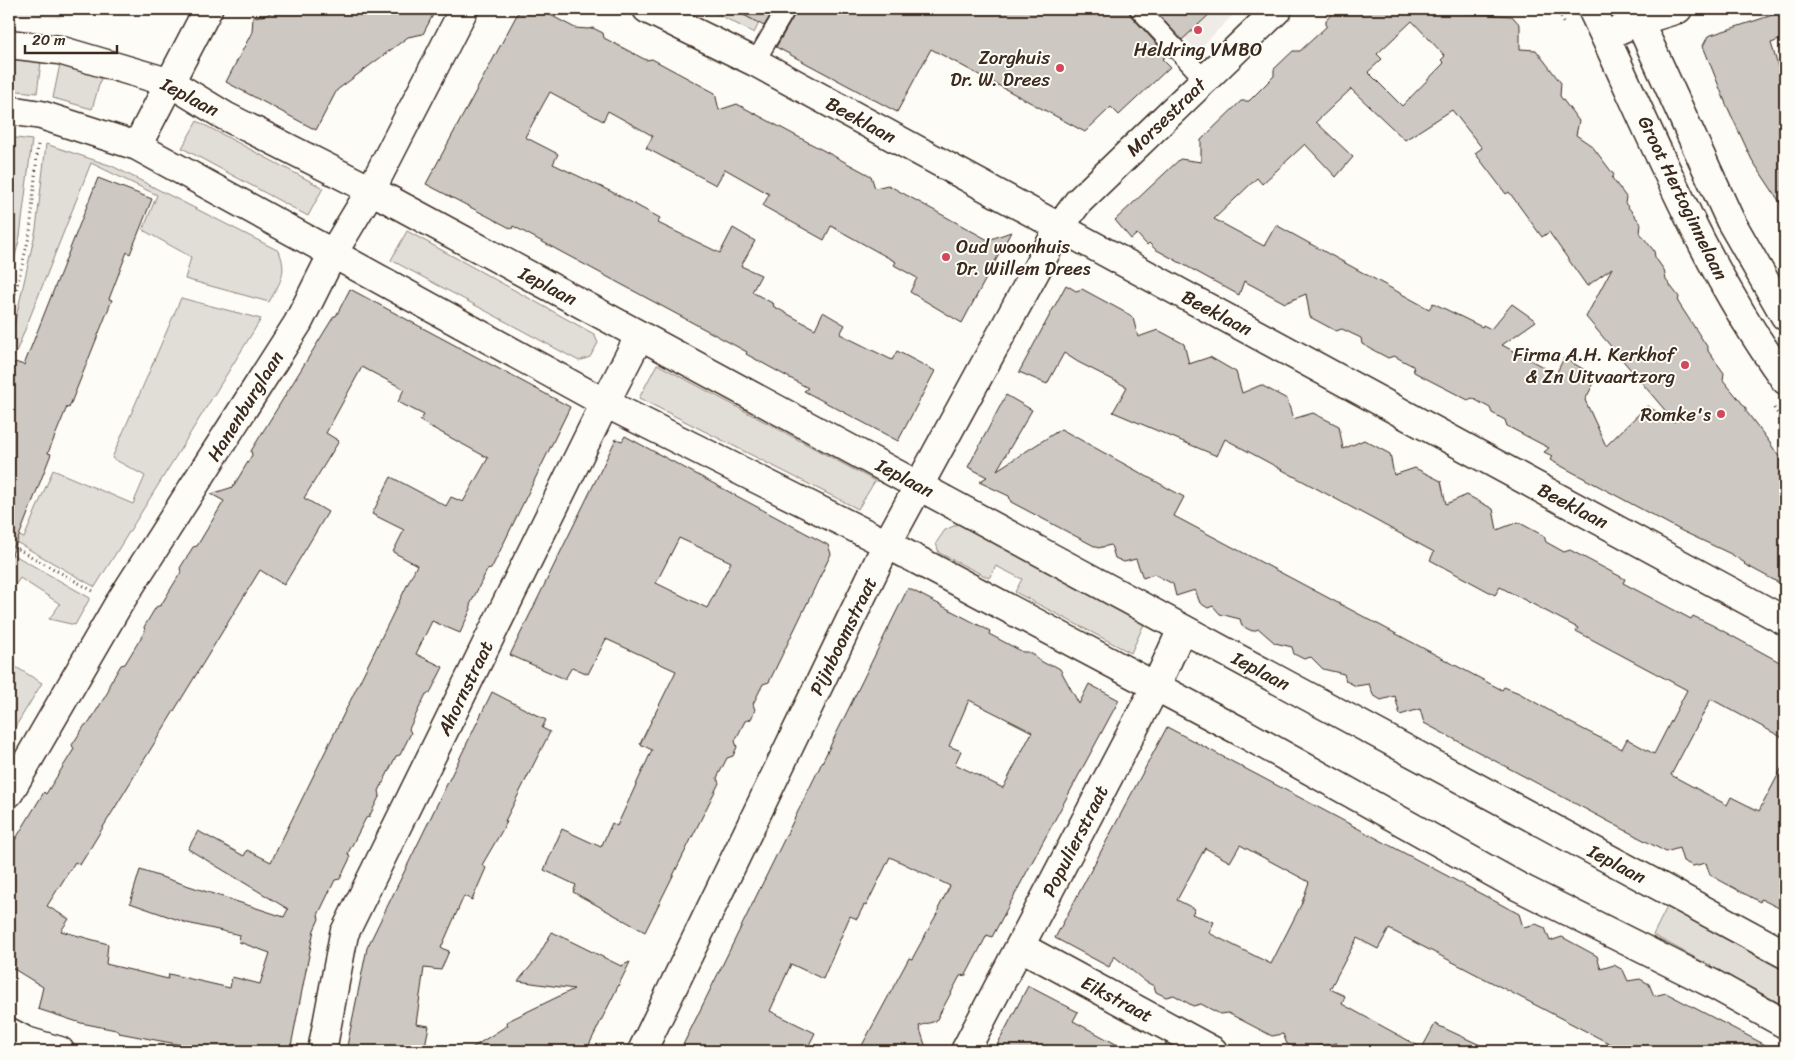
<svg xmlns="http://www.w3.org/2000/svg" width="1794" height="1060" font-family="Sriracha,sans-serif">
<style>
.built{fill:#efece7}
.green{fill:#e1ded7;stroke:#8e847a}
.building{fill:#cdc8c2;stroke:#3b2a1e;fill-rule:evenodd}
.lines{fill:none;stroke-linecap:round;stroke-linejoin:round}
.service-casing{stroke:#3b2a1e;stroke-width:21}
.minor-casing{stroke:#3b2a1e;stroke-width:31}
.tertiary-casing{stroke:#3b2a1e;stroke-width:31}
.path{stroke:#3b2a1e;stroke-width:3;stroke-dasharray:1 4;stroke-linecap:butt}
.service{stroke:#fdfcf7;stroke-width:18}
.minor{stroke:#fdfcf7;stroke-width:28}
.tertiary{stroke:#fdfcf7;stroke-width:28}
.poi-dot{fill:#d1495b;stroke:#fdfcf7;stroke-width:2}
.labels{text-anchor:middle;dominant-baseline:central;stroke-width:4;stroke-linejoin:round;paint-order:stroke}
.poi-label{font-size:19px;fill:#3b2a1e;stroke:#fdfcf7;text-anchor:end}
.street-label{font-size:19px;fill:#3b2a1e;stroke:#fdfcf7}
</style>
<rect width="100%" height="100%" fill="#fdfcf7"/>
<filter id="ink" filterUnits="userSpaceOnUse"><feTurbulence type="fractalNoise" baseFrequency=".02" numOctaves="2"/><feDisplacementMap in="SourceGraphic" scale="10" xChannelSelector="R" yChannelSelector="G"/><feConvolveMatrix kernelMatrix="1 2 1 2 8 2 1 2 1" color-interpolation-filters="sRGB"/></filter>
<g filter="url(#ink)">
<path class="built" d="M9 9H62L60 18 9 15Z
M1157 9H1239L1197 51Z"/>
<path class="green" d="M708 9H732L759 23 754 33Z
M9 58 41 62 37 93 9 90Z
M60 64 102 75 92 109 53 98Z
M197 121 323 188 308 216 182 148Z
M9 137 32 140 20 236 9 281Z
M46 144 112 166 279 251C288 274 280 282 269 302L185 279 191 257 143 230 157 195 91 163 9 370V345L12 335 36 229Z
M407 231 594 334 598 343 590 357 579 361 391 260Z
M181 298 261 319 95 587 9 538V531L24 538 53 470 133 504 145 476 112 458Z
M657 364 875 481 858 509 639 398Z
M958 524 1144 624 1131 653 1015 592 1022 579 996 566 989 578 939 553 936 543 945 530Z
M9 552 90 598 75 625 49 619 60 604 20 578 9 594Z
M11 664 42 683 9 737V668Z
M1668 905 1785 967V1006L1653 935Z"/>
<path class="building" d="M275 9H436L423 34 408 37 337 90 316 130 226 82 252 32 253 17 267 15Z
M520 9H539L575 28 588 29 593 28 603 33 604 38 646 60 652 59 715 93 719 110 737 104 871 176 875 188 888 185 988 240 1011 232 962 323 910 292 917 278 894 265 896 262 831 226 824 240 763 206 769 194 725 169 716 185 646 148 653 136 608 111 603 121 550 92 525 137 558 154 553 164 614 193 660 218 658 223 720 253 733 228 755 241 741 266 761 275 752 292 774 304 773 306 815 329 823 312 845 325 840 334 892 360 897 351 935 371 898 441 804 391 808 388 746 354 747 352 513 226 512 229 426 184Z
M733 9H774L764 26Z
M797 9H1129L1131 16 1167 55 1162 59 1170 67 1119 115 1111 107 1085 132 931 49 897 112 776 47 795 14Z
M1153 9H1215L1182 40Z
M1338 9H1469L1465 13 1512 16 1520 25V49L1536 50 1561 83 1560 96 1579 121 1576 135 1592 146 1614 175 1612 178 1626 197 1625 203 1641 224 1640 233 1654 251 1655 257 1664 270 1666 280 1679 297 1678 302 1708 348V351L1724 373 1723 380 1746 408V411L1770 443 1785 466V586L1744 564 1745 563 1731 554 1682 531 1550 460 1552 456 1544 452 1549 448 1507 426 1505 420 1492 413 1490 408 1472 398 1468 400 1427 379 1414 372 1413 366 1394 356 1388 358 1362 344 1361 338 1342 329 1336 331 1310 317 1306 294 1285 303 1244 281 1239 295 1155 249 1149 243 1147 245 1137 234 1131 239 1115 220 1180 159 1201 162V140L1241 101H1249L1274 76V69L1293 51H1300L1326 27V20ZM1412 21 1445 56 1441 60 1444 63 1402 106 1368 72 1382 59 1377 54ZM1351 89 1405 140 1452 110 1482 148 1475 153 1506 194 1509 192 1542 237 1549 232 1587 286 1612 268 1586 317 1675 422 1647 406 1606 446 1585 400 1597 377 1564 358 1556 374 1502 345 1536 321 1512 304 1491 329 1483 325 1482 327 1433 303 1429 309 1276 225 1264 246 1214 219 1257 178 1262 184 1305 144 1336 177 1353 157 1316 122Z
M1785 11V38L1771 43 1785 89V210L1752 160 1726 104 1703 46 1708 36Z
M98 178 152 199 130 254 127 252 109 299 112 300 69 408 67 407 48 453 51 454 11 557H9V377L15 362 24 365Z
M1066 285 1076 291 1082 289 1130 315 1133 318 1138 337 1158 330 1184 344 1189 364 1210 357 1236 372 1242 393 1261 385 1287 399 1293 419 1313 413 1339 426 1343 449 1364 440 1390 454 1394 475 1415 468 1441 481 1446 504 1467 495 1493 509 1497 530 1518 522 1544 536 1546 542 1564 552 1570 550 1625 579 1623 583 1691 619 1693 616 1712 625 1785 665V739L1711 699 1671 775 1727 805 1731 797 1759 811 1785 762V911L1761 899 1760 902 1710 875 1706 863 1693 866 1683 861 1679 848 1666 852 1424 723 1420 709 1400 715 1395 696 1381 700 1373 695 1369 684 1356 686 1346 681 1344 674 1323 669 1311 657 1304 659 1294 654 1292 647 1275 643 1259 629 1252 631 1242 626 1240 619 1220 614 1213 606 1208 608 1200 603 1195 590 1176 596 1173 584 1154 574 1143 578 1136 559 1124 562 1115 558 1111 545 1098 548 1011 502 1009 496 979 482 987 477 968 467 1006 395 1032 410 997 470 1061 429 1184 497 1174 516 1502 690 1504 687 1519 693 1569 722 1622 749 1627 739 1654 754 1687 690 1576 631 1578 628 1500 587 1495 595 1430 560 1434 552 1225 439 1217 456 1113 412 1127 387 1078 362 1064 353 1047 384 1019 372Z
M350 289 570 407 497 557 491 569 487 570 470 605 471 609 460 633 432 621 416 654 443 667 430 693 426 694 409 729 411 733 400 755 396 756 379 791 380 795 369 817 366 818 348 853 350 858 340 879 335 880 318 915 319 919 314 930 290 1051H213L119 1033 116 1030 81 1023 38 1009 43 987 9 966V850L44 792 46 794 74 749 72 745 85 725 89 723 109 690V685L121 665 125 664 145 631 144 627 156 607 161 605 181 572 180 568 193 547 197 546 224 501 211 494 233 487 252 455 251 451 334 316H336ZM362 367 404 389 398 402 424 415 420 421 488 458 463 502 451 497 446 506 391 477 372 514 404 530 393 552 417 565 271 862 247 850 244 856 198 831 188 849 288 909 284 917 140 870 130 903 187 923 240 935 239 942 270 953 260 984 232 977 230 988 169 974 168 979 106 964 108 944 61 931 69 919 47 906 75 862 80 865 260 570 284 585 328 512 304 498 339 441 326 433Z
M625 436 828 545 831 554 769 682 763 684 753 704 755 710 751 719 745 721 735 741 737 747 733 756 727 758 717 778 719 783 645 932 573 892 576 885 544 870 562 829 601 847 612 823 617 826 652 750 640 744 676 671 606 639 588 674 572 667 565 679 510 655 616 439 622 441ZM679 538 731 562 707 608 656 583Z
M908 588 990 631 989 634 1023 652H1028L1034 655 1037 659 1048 665H1053L1060 669 1079 704 1089 684 1119 700 992 937 987 935 966 975 960 976 936 1021 919 1026 927 1051H859L909 958 912 959 939 910 938 909 950 886 890 857 866 906 864 905 857 919 850 916 823 979 791 964 770 1011 815 1033 806 1051H680ZM969 700 1032 732 1003 788 955 764 961 751 949 746Z
M492 692 546 720 542 728 550 732 505 821 507 822 482 865 486 868 472 900 464 896 441 948 449 951 441 970 424 968 416 1024 429 1026 424 1051H346L367 948Z
M1167 727 1519 914 1523 927 1536 924 1545 928 1550 941 1562 937 1597 956 1601 969 1614 965 1623 970 1628 981 1640 979 1649 984 1654 996 1666 993 1777 1051H1624L1389 929 1378 949 1357 938 1330 989 1345 996 1342 1004 1422 1048 1435 1024 1493 1051H1332L1337 1043 1297 1049 1287 1044 1283 1034 1272 1036 1228 1013 1220 1014 1201 1004 1193 1006 1174 995 1166 997 1156 992 1154 986 1146 982 1114 956 1109 967 1055 938ZM1240 845 1309 882 1301 905 1271 964 1209 933 1214 922 1192 914 1195 909 1177 900 1205 848 1230 862Z
M552 932 621 966 630 962 586 1051H467L508 1025 506 1022 574 989 518 981 536 960Z
M1028 986 1078 1012 1073 1021 1129 1051H994Z"/>
<g class="lines">
<g class="service-casing">
<path id="service" d="M1139 9 1205 80
M755 62 786 9"/>
</g>
<g class="minor-casing">
<path id="minor" d="M647 9 755 62 1785 621
M1605 36 1639 21 1678 9
M9 44 59 50 171 83 225 116 371 190 1785 954
M9 110 41 115 137 146 605 403 887 544 1238 730 1519 887 1713 984 1785 1024
M137 146 208 9
M9 793 118 605 298 323 333 253 371 190 464 9
M1021 947 1213 1051
M9 1032 26 1041 60 1051
M322 1051 344 934 605 403 640 335
M642 1051 887 544 1059 228 1078 202 1278 9
M965 1051 1156 686 1182 629"/>
</g>
<g class="tertiary-casing">
<path id="tertiary" d="M1592 9C1652 135 1703 267 1785 380
M1636 9 1639 21 1730 220 1785 316"/>
</g>
<path class="path" d="M1555 9 1565 26
M9 318 30 233 38 144
M1774 408 1785 425
M9 544 93 591"/>
<use href="#service" class="service"/>
<use href="#minor" class="minor"/>
<use href="#tertiary" class="tertiary"/>
</g>
</g>
<g class="poi-dot">
<circle cx="1198" cy="30" r="5"/>
<circle cx="1060" cy="68" r="5"/>
<circle cx="946" cy="257" r="5"/>
<circle cx="1685" cy="365" r="5"/>
<circle cx="1721" cy="414" r="5"/>
</g>
<g class="labels">
<g class="poi-label">
<text x="1198" y="49" text-anchor="middle">Heldring VMBO</text>
<text x="1050" y="57">Zorghuis<tspan x="1050" dy="22">Dr. W. Drees</tspan></text>
<text x="956" y="246" text-anchor="start">Oud woonhuis<tspan x="956" dy="22">Dr. Willem Drees</tspan></text>
<text x="1675" y="354">Firma A.H. Kerkhof<tspan x="1675" dy="22">&amp; Zn Uitvaartzorg</tspan></text>
<text x="1711" y="414">Romke's</text>
</g>
<g class="street-label">
<text transform="translate(190 97) rotate(28)">Ieplaan</text>
<text transform="translate(1166 117) rotate(-44)">Morsestraat</text>
<text transform="translate(861 120) rotate(29)">Beeklaan</text>
<text transform="translate(1683 198) rotate(64)">Groot Hertoginnelaan</text>
<text transform="translate(548 286) rotate(28)">Ieplaan</text>
<text transform="translate(1217 313) rotate(28)">Beeklaan</text>
<text transform="translate(245 406) rotate(-58)">Hanenburglaan</text>
<text transform="translate(905 478) rotate(28)">Ieplaan</text>
<text transform="translate(1573 506) rotate(28)">Beeklaan</text>
<text transform="translate(843 636) rotate(-64)">Pijnboomstraat</text>
<text transform="translate(1261 671) rotate(28)">Ieplaan</text>
<text transform="translate(465 688) rotate(-64)">Ahornstraat</text>
<text transform="translate(1075 841) rotate(-63)">Populierstraat</text>
<text transform="translate(1617 864) rotate(28)">Ieplaan</text>
<text transform="translate(1117 999) rotate(28)">Eikstraat</text>
</g>
</g>
<rect width="1794" height="1060" fill="none" stroke="#fdfcf7" stroke-width="30"/>
<rect x="15" y="15" width="1764" height="1030" fill="none" stroke="#3b2a1e" stroke-width="2" filter="url(#ink)"/>
<path d="M25 45v8h92v-8" fill="none" stroke="#3b2a1e" stroke-width="2.5"/>
<text x="32" y="45" font-size="15" fill="#3b2a1e" stroke="#fdfcf7" stroke-width="4" paint-order="stroke">20 m</text>
</svg>
